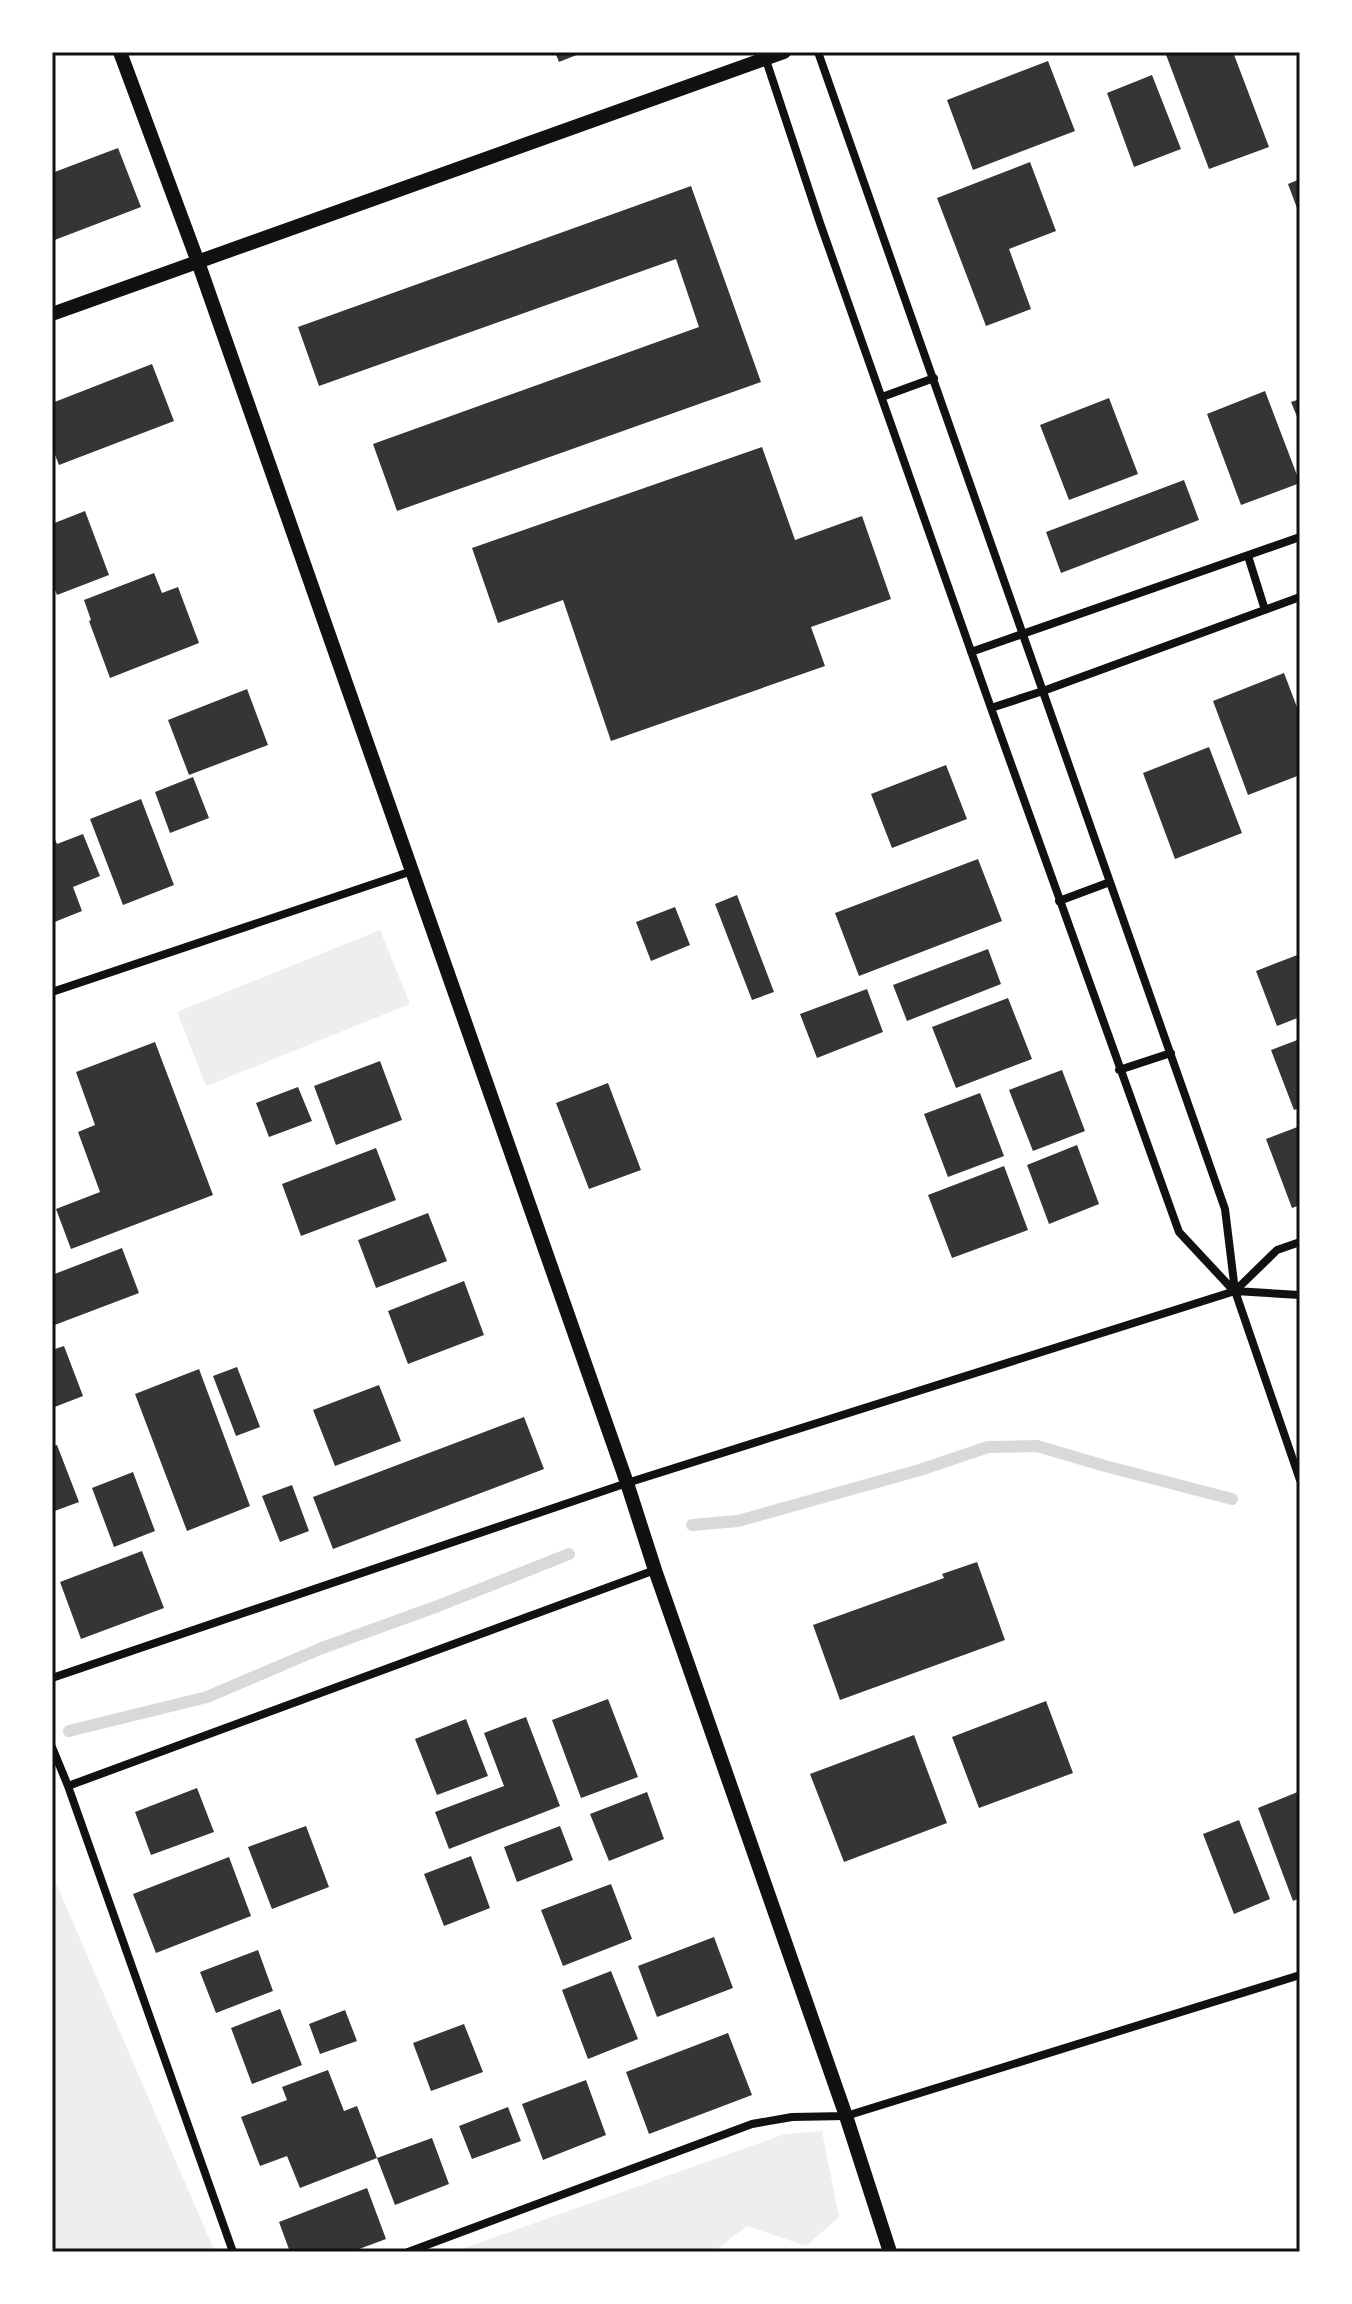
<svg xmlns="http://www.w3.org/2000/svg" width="1352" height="2304" font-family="Commissioner,sans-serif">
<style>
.green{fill:#eee}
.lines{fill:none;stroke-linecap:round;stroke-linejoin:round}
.stream{stroke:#d9d9d9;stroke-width:12}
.building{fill:#353535}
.minor{stroke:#111;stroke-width:8}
.tertiary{stroke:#111;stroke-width:14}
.neatline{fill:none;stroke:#111;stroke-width:3}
</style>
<rect width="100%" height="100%" fill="#fff"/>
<path class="green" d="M380 930 410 1004 206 1086 177 1012Z
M52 1874 215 2252H52Z
M822 2131 839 2217 806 2246 747 2226 713 2252H453L785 2134Z"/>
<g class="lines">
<path class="stream" d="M692 1525 738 1521 920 1470 988 1447 1037 1446 1105 1466 1232 1499
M69 1731 207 1697 322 1648 438 1606 569 1554"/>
</g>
<path class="building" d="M555 52H584L559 62Z
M1165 52H1233L1269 147 1209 169Z
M1048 61 1075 131 973 170 947 100Z
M1152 75 1181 149 1134 167 1107 93Z
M118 148 141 207 52 241V173Z
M1030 162 1056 231 1009 249 1031 309 986 326 937 198Z
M1300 179V216L1288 184Z
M691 186 761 382 397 511 373 444 699 327 676 259 319 386 298 327Z
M152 364 174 421 59 465 52 447V403Z
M1265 391 1300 483 1241 505 1207 414Z
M1109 398 1138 474 1069 500 1040 425Z
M1300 399V424L1291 402Z
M762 447 795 540 862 516 891 599 811 627 825 666 611 741 563 600 498 623 472 548Z
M1184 480 1199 520 1061 573 1046 532Z
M85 511 109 575 57 595 52 582V524Z
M154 573 162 593 178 587 199 643 110 678 89 621 91 620 84 600Z
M1284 673 1300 715V775L1248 795 1213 701Z
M247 689 268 745 189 775 168 720Z
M1209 747 1242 833 1175 859 1143 773Z
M946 765 967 819 892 848 871 794Z
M193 777 209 818 170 833 155 792Z
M141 799 174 885 123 905 90 819Z
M52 833 57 844 83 834 100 876 73 887 82 911 52 923Z
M978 859 1002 921 859 976 835 913Z
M737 895 774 992 752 1000 715 904Z
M675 907 690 945 651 961 636 922Z
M988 949 1001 984 907 1021 893 985Z
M1300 954V1017L1277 1026 1256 971Z
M867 989 883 1032 817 1058 800 1014Z
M1008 998 1032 1059 956 1088 932 1027Z
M1300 1039V1108L1294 1110 1271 1050Z
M155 1042 213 1195 71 1249 56 1209 100 1192 78 1132 95 1125 76 1072Z
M380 1061 402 1120 336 1145 314 1086Z
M1062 1070 1085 1131 1033 1151 1009 1090Z
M608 1083 641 1170 589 1189 556 1103Z
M298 1087 312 1121 269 1137 256 1103Z
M980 1093 1004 1156 948 1177 924 1114Z
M1300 1126V1205L1292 1208 1266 1139Z
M1077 1145 1099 1204 1049 1224 1027 1165Z
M376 1148 396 1200 301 1236 282 1184Z
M1004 1166 1028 1230 952 1258 928 1195Z
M428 1213 447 1261 376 1288 358 1240Z
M122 1248 139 1293 52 1326V1275Z
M464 1281 484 1335 408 1364 388 1311Z
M64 1346 83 1396 52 1408V1350Z
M237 1367 260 1427 236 1436 213 1376Z
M199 1369 250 1506 187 1531 135 1394Z
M379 1385 401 1441 335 1466 313 1410Z
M524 1417 544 1469 333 1549 313 1497Z
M57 1445 79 1502 52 1512V1446Z
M133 1472 155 1531 114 1547 92 1488Z
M292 1485 309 1531 280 1542 262 1496Z
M142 1551 164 1608 81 1639 60 1582Z
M977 1562 1005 1640 840 1700 813 1625 944 1578 942 1574Z
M608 1699 638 1777 581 1798 552 1720Z
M1046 1701 1073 1773 979 1808 952 1737Z
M526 1717 560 1806 449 1849 435 1812 504 1786 484 1733Z
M466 1719 488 1776 437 1795 415 1739Z
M914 1735 947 1823 844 1862 810 1774Z
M197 1788 214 1832 151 1855 135 1812Z
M1300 1791V1898L1293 1901 1258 1808Z
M647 1792 664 1839 609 1861 590 1814Z
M1239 1820 1270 1899 1234 1914 1203 1834Z
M306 1826 329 1887 272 1909 248 1847Z
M560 1826 573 1860 517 1882 504 1847Z
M471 1856 490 1908 444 1926 424 1874Z
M229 1857 251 1916 156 1953 133 1894Z
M611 1884 632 1939 563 1966 541 1910Z
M714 1937 733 1988 657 2017 638 1966Z
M258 1950 273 1991 216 2013 200 1972Z
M611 1971 638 2039 588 2059 562 1990Z
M280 2009 302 2065 252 2084 231 2028Z
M345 2010 357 2041 320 2054 309 2024Z
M464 2024 483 2072 431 2091 413 2043Z
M728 2033 752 2095 649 2134 626 2072Z
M328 2070 344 2111 357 2106 377 2158 300 2188 287 2156 260 2166 241 2117 287 2100 282 2087Z
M586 2080 606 2135 543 2160 522 2104Z
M508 2107 521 2141 472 2159 459 2126Z
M432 2138 449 2184 395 2205 377 2158Z
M367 2188 386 2239 351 2252H290L279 2222Z"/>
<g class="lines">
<path class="minor" d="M818 52 1225 1209 1235 1291 1300 1480
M765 57 820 223 991 708 1179 1232 1234 1291
M882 397 934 378
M1248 556 1265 610
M971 652 1300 537
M991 708 1043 691 1300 597
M1059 901 1110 882
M52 992 412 871
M1119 1070 1171 1053
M1235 1291 1277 1250 1300 1242
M52 1678 627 1483 1235 1291 1300 1295
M52 1747 68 1786 233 2252
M68 1786 655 1570
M408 2252 752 2124 792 2117 846 2116 1300 1975"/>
<path class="tertiary" d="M120 52 198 262 627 1483 655 1570 846 2116 890 2252
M52 314 784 52"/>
</g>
<rect width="1352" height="2304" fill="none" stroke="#ffffff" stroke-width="108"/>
<rect x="54" y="54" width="1244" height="2196" class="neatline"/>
</svg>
